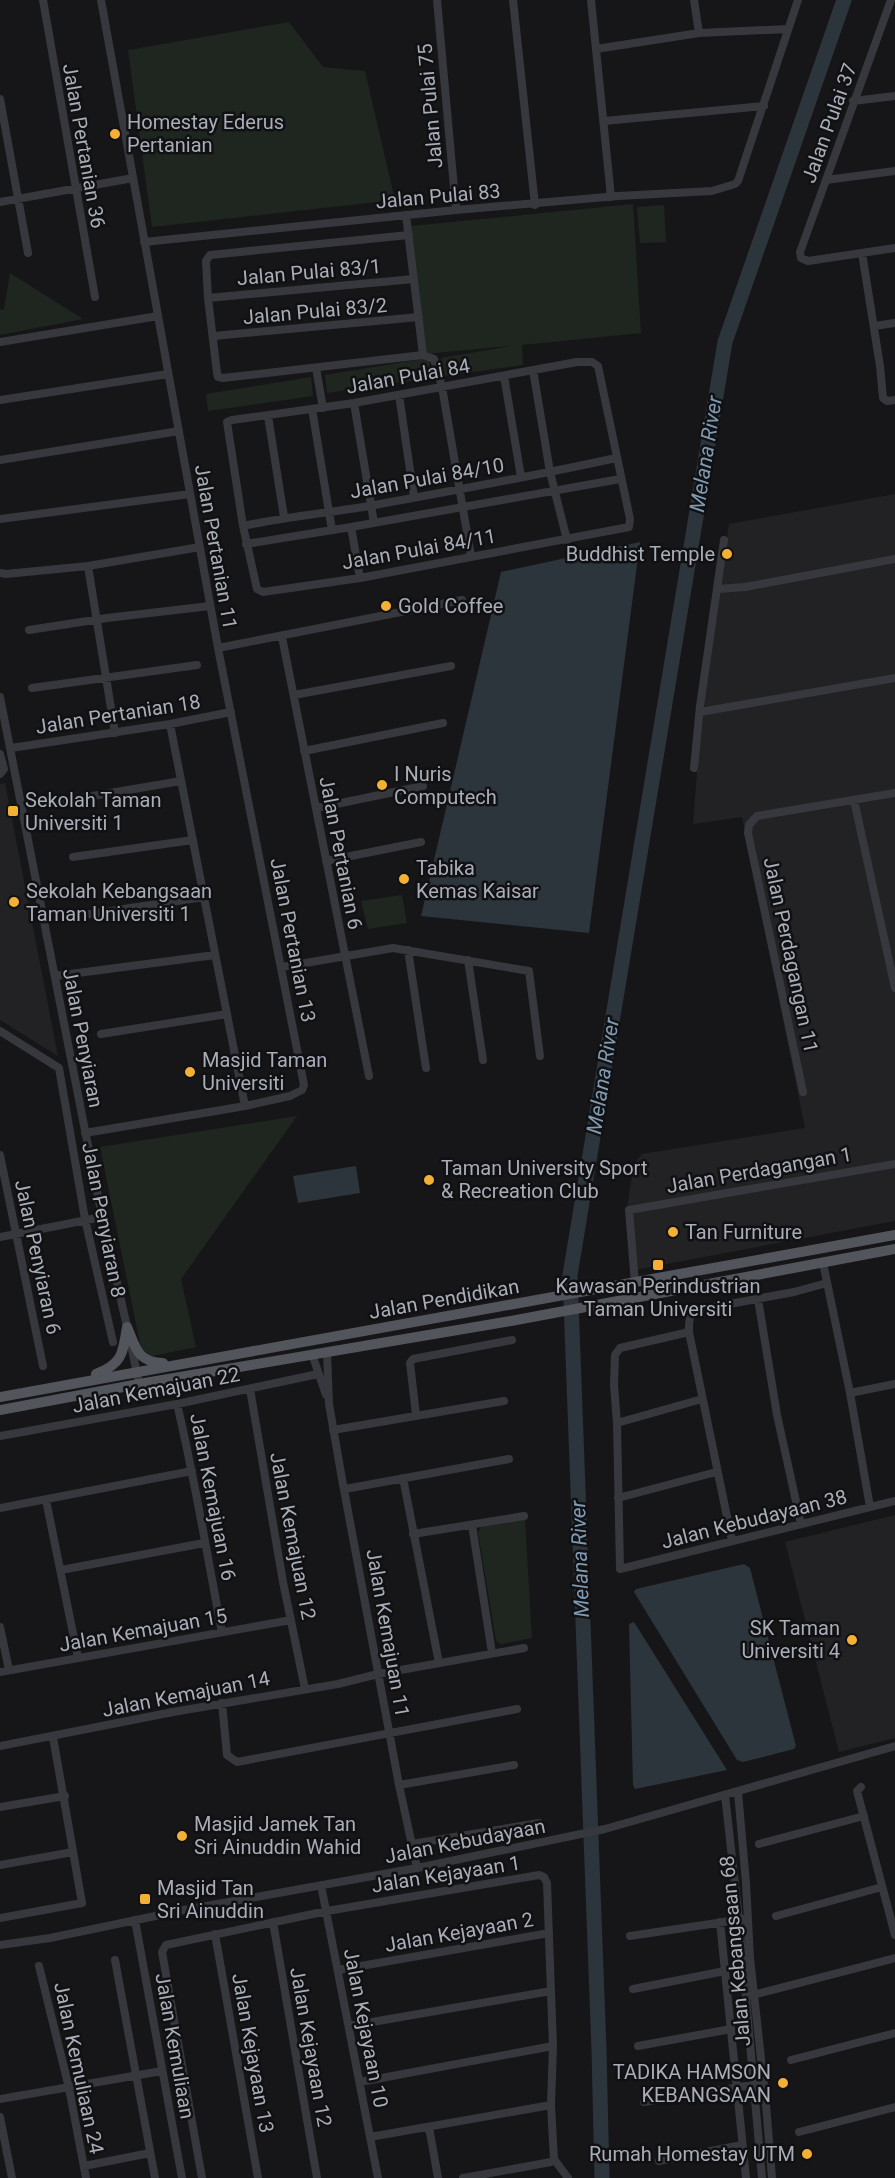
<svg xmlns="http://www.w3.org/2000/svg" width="895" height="2178" font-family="Roboto,sans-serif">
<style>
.built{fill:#222225}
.green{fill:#1e261f}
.water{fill:#2c353c}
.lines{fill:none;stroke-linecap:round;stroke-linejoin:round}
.river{stroke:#2c353c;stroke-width:15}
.minor{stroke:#37383d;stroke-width:8}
.major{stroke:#53555c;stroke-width:10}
.poi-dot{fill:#f2b134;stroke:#111113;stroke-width:2}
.labels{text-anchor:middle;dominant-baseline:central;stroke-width:5;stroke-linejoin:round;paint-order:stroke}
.street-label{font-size:20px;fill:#a8adb8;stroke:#111113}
.poi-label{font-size:20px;fill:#a8adb8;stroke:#111113;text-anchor:start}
.water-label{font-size:21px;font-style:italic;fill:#7f9bb3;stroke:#111113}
</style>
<rect width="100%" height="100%" fill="#161618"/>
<path class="built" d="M895 494V1221L630 1271 627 1208 634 1163 642 1154 805 1128 742 817 693 824 702 708 729 524Z
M5 783 58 1056 0 1020V784Z
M895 1515V1738L839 1752 785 1542Z"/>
<path class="green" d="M289 22 323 67 365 71 395 200 152 227 128 50Z
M633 204 641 333 522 345 523 365 445 376 441 358 511 346 424 354 411 226Z
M664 205 666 242 640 243 637 207Z
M10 273 83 319 0 335V310L4 309Z
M429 358 431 378 327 393 325 375Z
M311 377 313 396 208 411 206 394Z
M402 895 407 923 368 929 361 901Z
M297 1116 181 1279 196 1347 143 1358 100 1147Z
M525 1519 532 1638 501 1644 496 1641 478 1532 481 1527Z"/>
<path class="water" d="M640 542 589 933 421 916 501 572Z
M356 1166 360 1193 298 1203 293 1176Z
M744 1564 750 1568 796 1746 794 1749 743 1762 737 1760 634 1592 636 1589Z
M634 1622 727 1770 635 1789 633 1785 629 1624Z"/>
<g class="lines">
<path class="river" d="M602 2178 599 2050 570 1275 725 342 844 0"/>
<path class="minor" d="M43 0 95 297
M437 0 456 210
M513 0 535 205
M591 0 611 197
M694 0 699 33
M891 0 800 252 801 258 808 261 895 248
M596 49 699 33 788 29
M0 99 28 253
M853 101 895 96
M604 121 764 106
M826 180 895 171
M0 202 133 178
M406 215 423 355
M409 235 210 255 206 261 208 298 217 373 218 377 223 378 423 355 434 359 442 387 471 556
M144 242 456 210 618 196 712 191 735 184 738 181 798 0
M862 253 880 366 883 398 887 401 895 400
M208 298 414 279
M874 326 895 323
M214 336 419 317
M0 342 158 316
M577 362H592L598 366 630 519 629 527 360 578 263 592 257 589 243 526 227 422 232 420 354 403Z
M316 368 323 408
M533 370 550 472 567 540
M504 376 521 477
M399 395 414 497
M0 400 168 374
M354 403 374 523
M312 409 332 530
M268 416 284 517
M0 460 179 431
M0 519 190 494
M243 526C285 517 327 513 369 506 452 491 534 476 616 458
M351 527 360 578
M246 544 351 527 620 479
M88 566 115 733
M0 573 6 574 88 566 200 547
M718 589 745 587 895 559
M29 630 107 618 210 606
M282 637 369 1076
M218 648 462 600
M32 688 197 665
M294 695 451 666
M0 697 102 1217 128 1331
M700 712 895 678
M170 724 245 1106
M11 748 170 724 231 712
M304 751 443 723
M0 754 4 769 0 774
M694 768 700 706 724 540
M854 800 895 988
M57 802 181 781
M317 808 423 786
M73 857 193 840
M326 861 421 842
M84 915 204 897
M408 950 426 1068
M468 960 483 1060
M282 967 393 948 529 971 540 1056
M55 976 215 955
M0 1031 59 1068 85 1219 113 1342
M101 1034 227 1014
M803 1092 748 833 749 825 757 816 895 793
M85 1133 245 1106 290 1096 302 1090 304 1085 218 648 101 0
M0 1155 43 1366
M0 1237 102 1217
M823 1263 850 1393 870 1507
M635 1283 629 1210 895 1164
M758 1299 777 1415 801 1524
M689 1332 620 1348 615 1355 614 1385 617 1423 620 1569 895 1501
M131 1344 139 1384
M327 1352 329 1404 342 1479 399 1785 417 1868
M312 1354 326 1395
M250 1389 283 1582 305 1689
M850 1393 895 1384
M177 1404C195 1479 207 1556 222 1632
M416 1415 410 1363 413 1359 512 1340
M617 1423 702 1399
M333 1430 504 1401
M0 1436 177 1404 318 1374
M403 1478 439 1663
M345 1489 509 1459
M618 1498 716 1472
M46 1500 78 1658
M0 1508 192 1471
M472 1525 492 1653
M413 1534 524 1516
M732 1541 689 1332C689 1322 688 1316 697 1310L794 1292 827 1283
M61 1570 204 1543
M0 1627 9 1670
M0 1672 291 1620
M222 1703 227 1755 237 1762 517 1709
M0 1746 173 1712 338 1684 378 1674 524 1648
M399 1785 514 1765
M861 1787 857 1791 895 1935
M738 1792 746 1883 750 1958 766 2104 772 2178
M725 1795 739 1920 762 2178
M0 1807 65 1796
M412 1844 539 1823
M759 1844 864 1816
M0 1865 73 1852
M321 1885 378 2178
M776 1916 882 1887
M0 1918 82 1903 53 1737
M135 1920 182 2178
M273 1922 317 2178
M720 1922 746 2178
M215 1934 258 2178
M630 1936 744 1919
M0 1945 50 1938 184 1910 417 1868 605 1829 895 1746
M115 1960 155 2178
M39 1966 69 2088 86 2178
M338 1970 549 1933
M633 1989 725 1971
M749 1996 895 1958
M349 2026 551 1991
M638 2046 731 2029
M791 2060 895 2033
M360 2082 553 2046
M0 2099 162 2071
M644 2102 759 2084
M0 2117 12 2178
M429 2127 438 2178
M799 2132 895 2107
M370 2137 551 2105
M554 2159 568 2178
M659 2161 742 2145
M84 2166 150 2153
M202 2178 162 1952 166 1945 327 1911 539 1875 544 1877 547 1883 553 2046 551 2105 554 2159
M463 2178 551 2162 554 2159"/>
<path class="major" d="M127 1327C136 1348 137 1362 163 1363
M96 1374C122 1364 123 1354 127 1327
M0 1397 895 1235
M0 1410 139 1384 511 1321 895 1249"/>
</g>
<g class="poi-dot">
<circle cx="115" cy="134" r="6"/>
<circle cx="727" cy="554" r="6"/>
<circle cx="386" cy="606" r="6"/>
<circle cx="382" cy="785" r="6"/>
<rect x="7" y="805" width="12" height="12" rx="3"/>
<circle cx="404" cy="879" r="6"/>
<circle cx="14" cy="902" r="6"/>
<circle cx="190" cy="1072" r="6"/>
<circle cx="429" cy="1180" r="6"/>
<circle cx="673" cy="1232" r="6"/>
<rect x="652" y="1259" width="12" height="12" rx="3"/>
<circle cx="852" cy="1640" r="6"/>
<circle cx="182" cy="1836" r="6"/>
<rect x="139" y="1893" width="12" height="12" rx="3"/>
<circle cx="783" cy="2083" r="6"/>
<circle cx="807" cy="2154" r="6"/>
</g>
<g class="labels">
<g class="street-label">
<text transform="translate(430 106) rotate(-95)">Jalan Pulai 75</text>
<text transform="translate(829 123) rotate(-70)">Jalan Pulai 37</text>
<text transform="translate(84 146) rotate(80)">Jalan Pertanian 36</text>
<text transform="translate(438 196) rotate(-5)">Jalan Pulai 83</text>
<text transform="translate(309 272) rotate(-5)">Jalan Pulai 83/1</text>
<text transform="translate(315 311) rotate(-5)">Jalan Pulai 83/2</text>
<text transform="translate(408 376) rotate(-10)">Jalan Pulai 84</text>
<text transform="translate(427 478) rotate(-10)">Jalan Pulai 84/10</text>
<text transform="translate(216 547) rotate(80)">Jalan Pertanian 11</text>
<text transform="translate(419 549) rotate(-10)">Jalan Pulai 84/11</text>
<text transform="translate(118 714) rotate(-9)">Jalan Pertanian 18</text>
<text transform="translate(341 853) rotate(79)">Jalan Pertanian 6</text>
<text transform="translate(293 940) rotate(79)">Jalan Pertanian 13</text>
<text transform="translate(791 955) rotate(78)">Jalan Perdagangan 11</text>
<text transform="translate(83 1038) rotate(79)">Jalan Penyiaran</text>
<text transform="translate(759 1170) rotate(-10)">Jalan Perdagangan 1</text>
<text transform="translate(104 1220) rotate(79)">Jalan Penyiaran 8</text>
<text transform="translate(38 1257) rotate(78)">Jalan Penyiaran 6</text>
<text transform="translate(444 1299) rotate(-10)">Jalan Pendidikan</text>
<text transform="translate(156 1390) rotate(-11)">Jalan Kemajuan 22</text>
<text transform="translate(213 1497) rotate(79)">Jalan Kemajuan 16</text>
<text transform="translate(754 1519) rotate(-14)">Jalan Kebudayaan 38</text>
<text transform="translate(293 1536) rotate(79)">Jalan Kemajuan 12</text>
<text transform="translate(143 1630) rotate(-10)">Jalan Kemajuan 15</text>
<text transform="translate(388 1633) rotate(80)">Jalan Kemajuan 11</text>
<text transform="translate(186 1694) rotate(-11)">Jalan Kemajuan 14</text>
<text transform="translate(465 1841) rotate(-11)">Jalan Kebudayaan</text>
<text transform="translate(446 1874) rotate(-9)">Jalan Kejayaan 1</text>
<text transform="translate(459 1932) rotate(-10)">Jalan Kejayaan 2</text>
<text transform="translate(735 1951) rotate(-95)">Jalan Kebangsaan 68</text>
<text transform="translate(366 2028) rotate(79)">Jalan Kejayaan 10</text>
<text transform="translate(175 2046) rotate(80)">Jalan Kemuliaan</text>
<text transform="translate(311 2047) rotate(80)">Jalan Kejayaan 12</text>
<text transform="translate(253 2053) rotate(80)">Jalan Kejayaan 13</text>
<text transform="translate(79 2068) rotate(78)">Jalan Kemuliaan 24</text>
</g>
<g class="poi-label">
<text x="127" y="122">Homestay Ederus<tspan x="127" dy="23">Pertanian</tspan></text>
<text x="715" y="554" text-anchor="end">Buddhist Temple</text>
<text x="398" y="606">Gold Coffee</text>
<text x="394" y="774">I Nuris<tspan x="394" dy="23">Computech</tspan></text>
<text x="25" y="800">Sekolah Taman<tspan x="25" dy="23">Universiti 1</tspan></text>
<text x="416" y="868">Tabika<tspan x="416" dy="23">Kemas Kaisar</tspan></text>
<text x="26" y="891">Sekolah Kebangsaan<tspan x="26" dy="23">Taman Universiti 1</tspan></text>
<text x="202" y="1060">Masjid Taman<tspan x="202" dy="23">Universiti</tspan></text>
<text x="441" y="1168">Taman University Sport<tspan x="441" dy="23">&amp; Recreation Club</tspan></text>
<text x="685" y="1232">Tan Furniture</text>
<text x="658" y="1286" text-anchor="middle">Kawasan Perindustrian<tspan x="658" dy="23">Taman Universiti</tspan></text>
<text x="840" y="1628" text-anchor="end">SK Taman<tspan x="840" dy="23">Universiti 4</tspan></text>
<text x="194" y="1824">Masjid Jamek Tan<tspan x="194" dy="23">Sri Ainuddin Wahid</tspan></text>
<text x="157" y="1888">Masjid Tan<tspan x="157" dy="23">Sri Ainuddin</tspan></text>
<text x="771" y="2072" text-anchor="end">TADIKA HAMSON<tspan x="771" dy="23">KEBANGSAAN</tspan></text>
<text x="795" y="2154" text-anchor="end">Rumah Homestay UTM</text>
</g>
<g class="water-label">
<text transform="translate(706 454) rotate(-81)">Melana River</text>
<text transform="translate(603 1076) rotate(-81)">Melana River</text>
<text transform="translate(580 1559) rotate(-92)">Melana River</text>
</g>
</g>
</svg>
